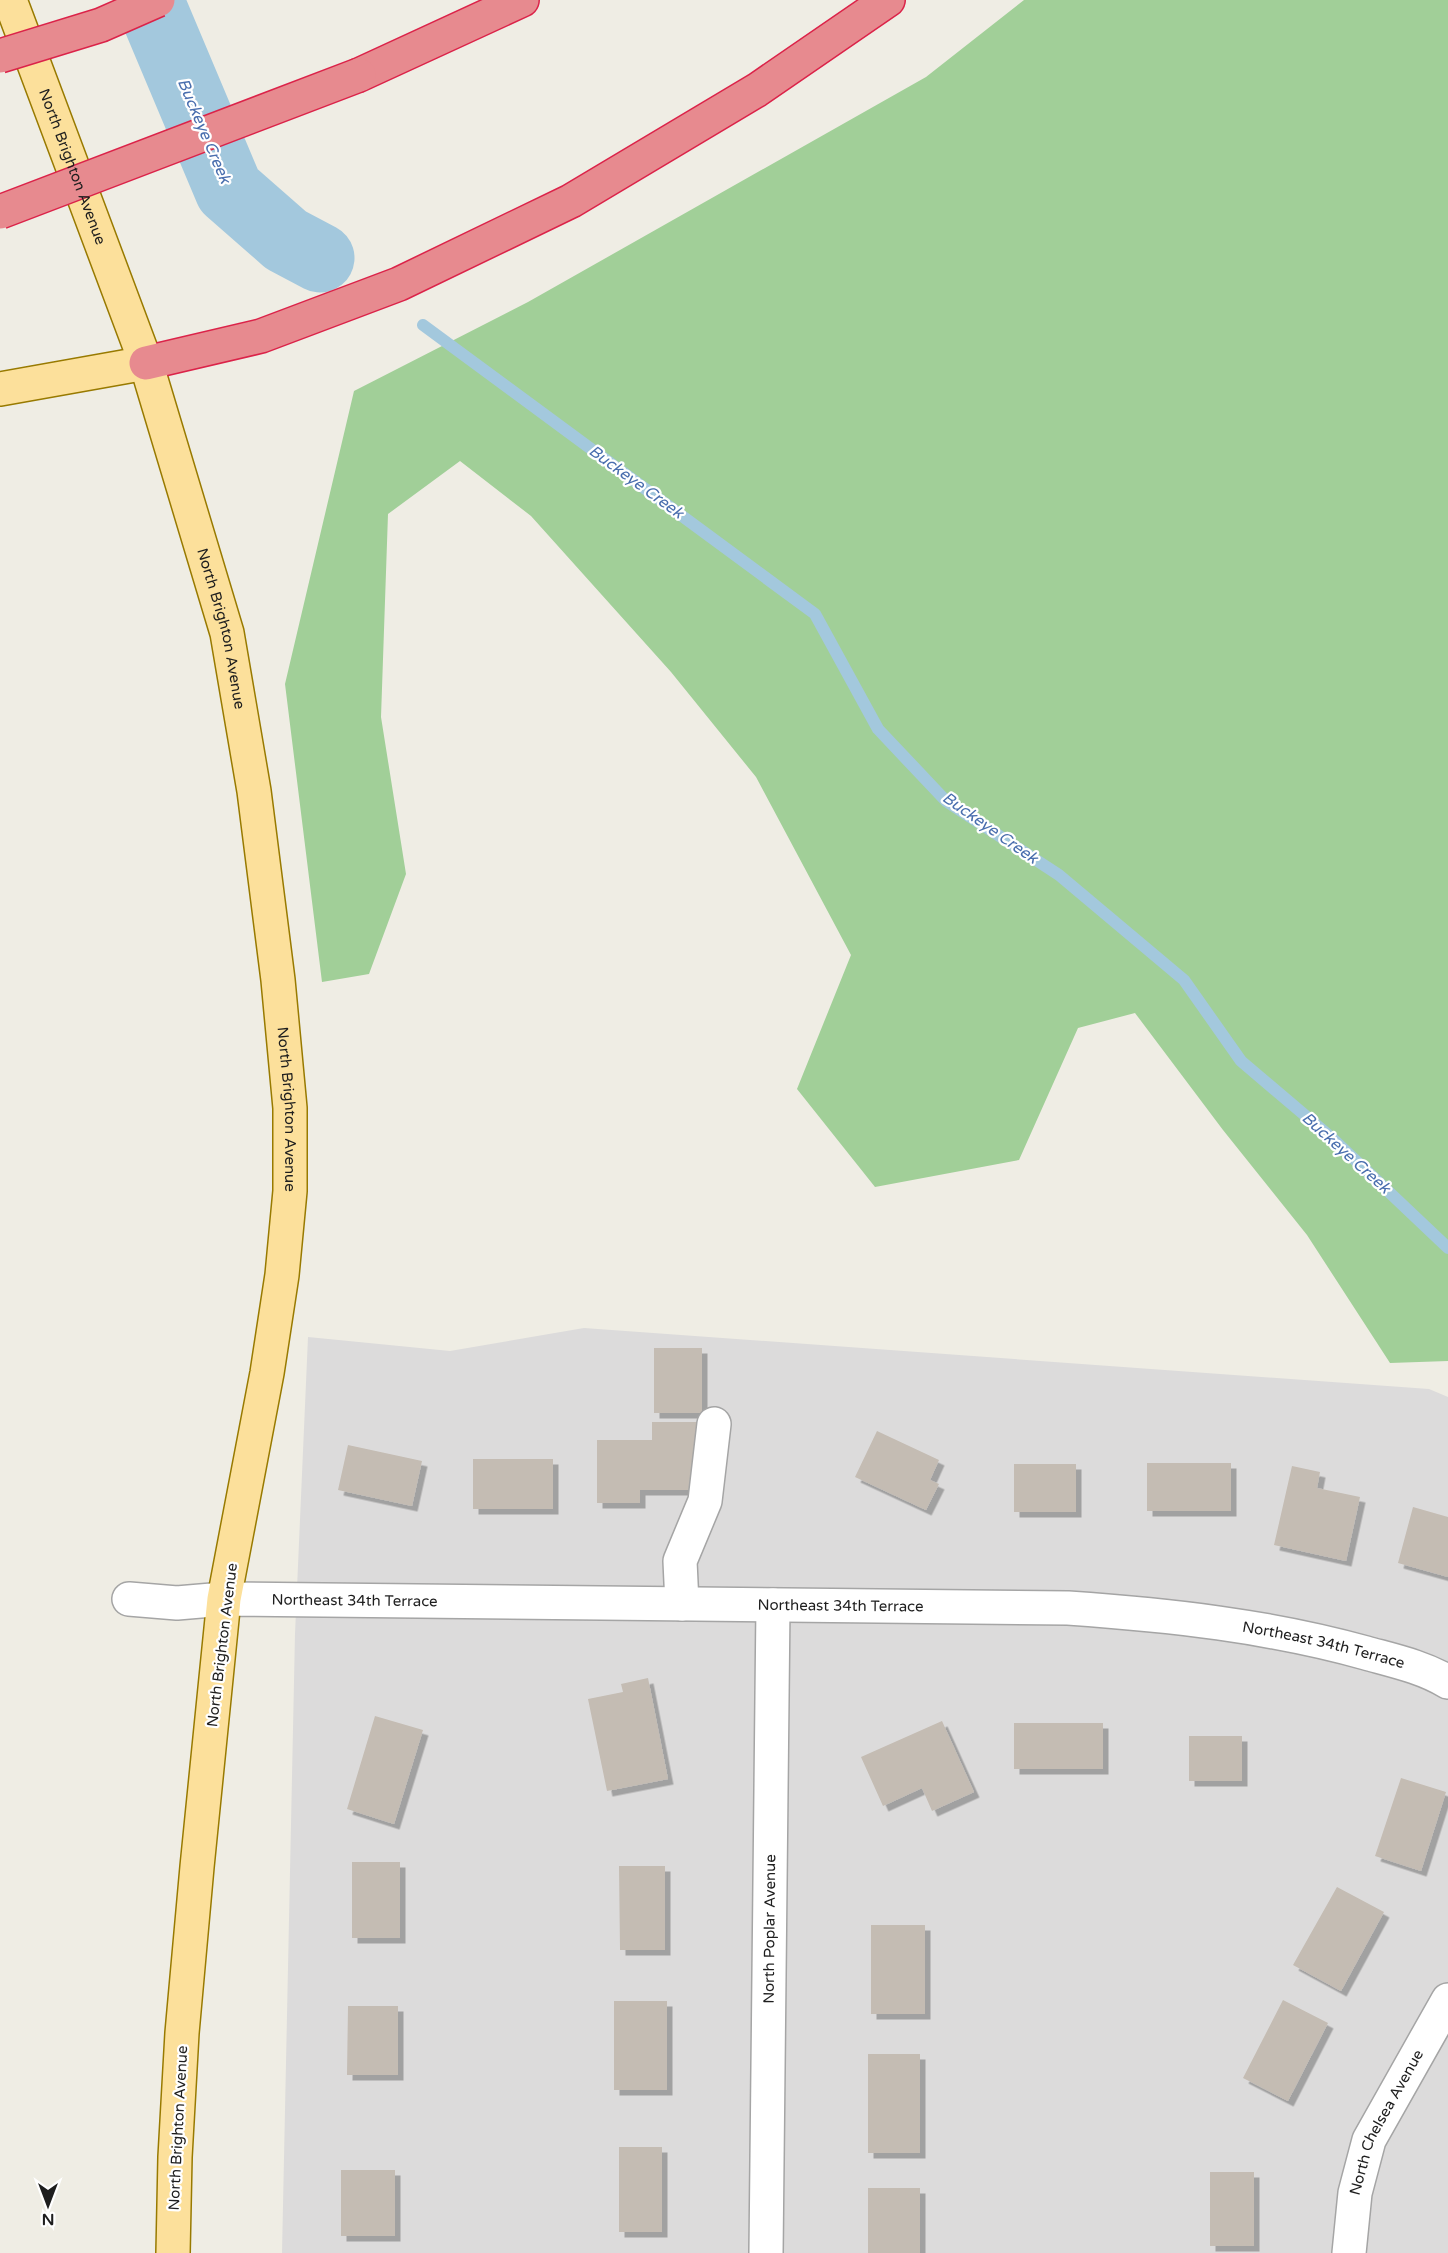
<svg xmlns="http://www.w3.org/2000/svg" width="1448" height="2253" font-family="'Varela Round',sans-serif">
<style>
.residential{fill:#dcdbdb}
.forest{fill:#a1cf98}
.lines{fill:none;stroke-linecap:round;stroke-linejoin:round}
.stream{stroke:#a3c8dd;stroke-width:12}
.river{stroke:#a3c8dd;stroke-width:69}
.building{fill:#c4bcb3;filter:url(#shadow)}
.minor-casing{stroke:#a5a5a5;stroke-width:36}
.major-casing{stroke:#987a00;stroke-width:36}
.highway-casing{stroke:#db2349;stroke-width:36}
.minor{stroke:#fff;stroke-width:33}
.major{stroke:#fce09b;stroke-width:33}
.highway{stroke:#e78a8f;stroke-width:33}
.highway-bridge-casing{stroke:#db2349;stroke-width:36;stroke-linecap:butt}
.highway-bridge{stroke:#e78a8f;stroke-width:33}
.labels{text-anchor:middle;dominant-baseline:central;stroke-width:4.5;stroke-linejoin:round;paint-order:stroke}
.street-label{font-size:15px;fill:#1e1e1e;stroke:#fff}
.water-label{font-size:16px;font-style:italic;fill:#496eae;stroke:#fff}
</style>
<defs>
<filter id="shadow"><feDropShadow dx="5.5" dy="5.5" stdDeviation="0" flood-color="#0004"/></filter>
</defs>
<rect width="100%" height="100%" fill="#efede4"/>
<path class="residential" d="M584 1328 1429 1389 1448 1397V2253H282L295 1634 308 1337 450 1351Z"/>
<path class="forest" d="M1024 0H1448V1361L1390 1363 1307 1235 1223 1130 1135 1013 1078 1028 1019 1160 875 1187 797 1089 851 955 756 777 671 672 531 516 460 461 388 514 381 717 406 874 369 974 322 982 285 684 354 391 528 302 926 77Z"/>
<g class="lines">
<path class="stream" d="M423 325 815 614 878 729 946 801 1059 875 1184 980 1241 1061 1333 1139 1448 1248"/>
<path class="river" d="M149 0 229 190 286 240 320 258"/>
</g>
<path class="building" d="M654 1348H702V1413H654Z
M652 1422H699V1490H640V1503H597V1440H652Z
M877 1431 939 1460 930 1480 939 1484 926 1510 855 1477Z
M348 1445 422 1461 412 1506 338 1490Z
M473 1459H553V1509H473Z
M1147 1463H1231V1511H1147Z
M1014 1464H1076V1512H1014Z
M1292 1466 1320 1472 1317 1488 1360 1497 1346 1561 1274 1545Z
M1413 1507 1448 1517V1577L1398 1563Z
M648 1678 668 1779 607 1791 588 1699 623 1692 621 1684Z
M375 1716 423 1730 394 1824 347 1809Z
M942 1721 974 1792 932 1811 922 1788 883 1806 861 1757Z
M1014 1723H1103V1769H1014Z
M1189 1736H1242V1781H1189Z
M1401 1778 1446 1792 1421 1871 1375 1856Z
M352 1862H400V1938H352Z
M619 1866H665V1950H620Z
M1337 1887 1384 1912 1341 1991 1293 1965Z
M871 1925H925V2014H871Z
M1283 2000 1328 2023 1288 2101 1243 2078Z
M614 2001H667V2090H614Z
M348 2006H398V2075H347Z
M868 2054H920V2153H868Z
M619 2147H662V2232H619Z
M341 2170H395V2236H341Z
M1210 2172H1254V2246H1210Z
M868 2188H920V2253H868Z"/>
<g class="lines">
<g class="minor-casing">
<g id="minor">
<path id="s1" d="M129 1599 177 1603 224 1599 1068 1608C1169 1615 1269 1626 1366 1653 1395 1661 1423 1667 1448 1682"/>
<path d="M682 1604 680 1561 705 1501 714 1424"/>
<path id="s2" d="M766 2253 773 1605"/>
<path id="s3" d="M1349 2253 1355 2193 1369 2140 1448 2000"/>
</g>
</g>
<g class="major-casing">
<g id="major">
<path id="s4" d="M10 0 146 363 227 633 254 791 278 980 290 1108V1191L282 1275 267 1373 224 1599 197 1867 182 2033 175 2157 173 2253"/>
<path d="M0 389 146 363"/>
</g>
</g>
<g class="highway-casing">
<path id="highway" d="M359 75 522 0
M146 363 261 336 399 284 571 201 757 90 888 0"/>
</g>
<use href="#minor" class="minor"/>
<use href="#major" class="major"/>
<use href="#highway" class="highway"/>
<g class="highway-bridge-casing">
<path id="highway-bridge" d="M0 56 101 25 158 0
M0 212 359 75"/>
</g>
<use href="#highway-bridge" class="highway-bridge"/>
</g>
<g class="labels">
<g class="street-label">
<text stroke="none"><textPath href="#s4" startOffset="178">North Brighton Avenue</textPath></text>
<text stroke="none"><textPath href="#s4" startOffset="664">North Brighton Avenue</textPath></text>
<text stroke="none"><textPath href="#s4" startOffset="1150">North Brighton Avenue</textPath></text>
<text stroke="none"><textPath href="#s1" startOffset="226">Northeast 34th Terrace</textPath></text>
<text stroke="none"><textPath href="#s1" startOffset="712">Northeast 34th Terrace</textPath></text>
<text transform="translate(222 1645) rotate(-83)">North Brighton Avenue</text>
<text stroke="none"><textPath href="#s1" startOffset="1198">Northeast 34th Terrace</textPath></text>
<text stroke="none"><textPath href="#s2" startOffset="324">North Poplar Avenue</textPath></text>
<text stroke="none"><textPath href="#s3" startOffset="138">North Chelsea Avenue</textPath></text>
<text transform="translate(178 2128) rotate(-87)">North Brighton Avenue</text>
</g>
<g class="water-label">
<text transform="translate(204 131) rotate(67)">Buckeye Creek</text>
<text transform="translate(636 482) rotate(36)">Buckeye Creek</text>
<text transform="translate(990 828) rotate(35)">Buckeye Creek</text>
<text transform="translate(1346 1153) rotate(42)">Buckeye Creek</text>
</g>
</g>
<g transform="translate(48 2205) rotate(180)" stroke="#ffffff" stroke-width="4.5" paint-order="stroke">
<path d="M0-4.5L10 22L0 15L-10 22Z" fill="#1e1e1e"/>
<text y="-9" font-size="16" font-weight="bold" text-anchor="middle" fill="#1e1e1e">N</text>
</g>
</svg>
